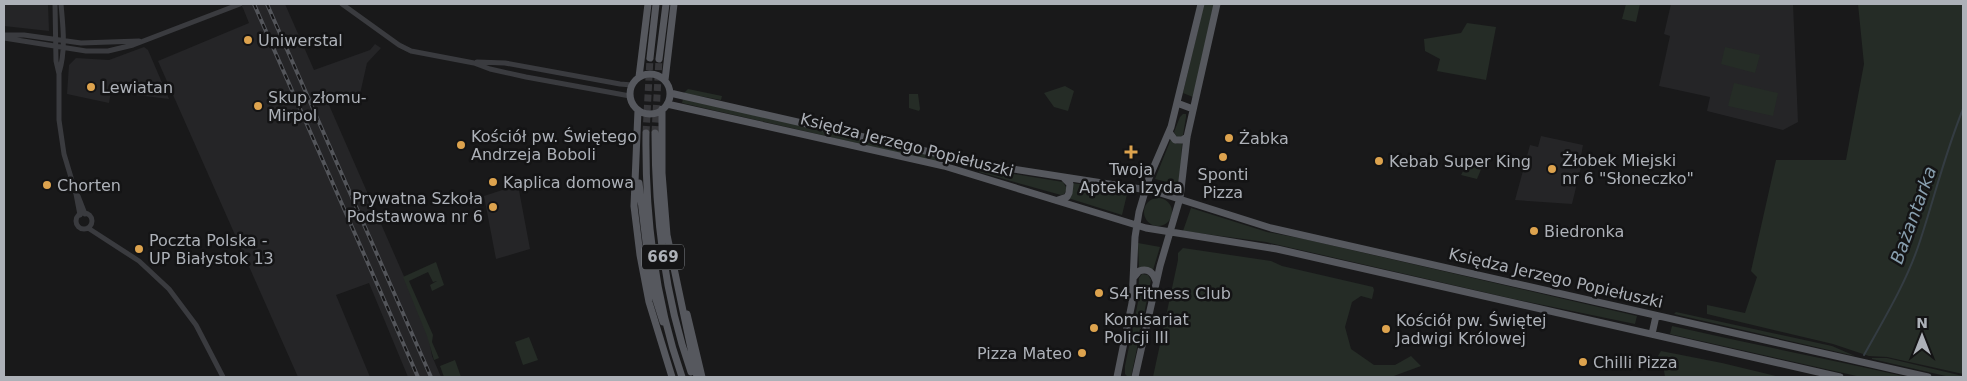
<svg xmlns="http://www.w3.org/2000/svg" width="1967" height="381" font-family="'DejaVu Sans',sans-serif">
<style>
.built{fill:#252527}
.green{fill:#252c26}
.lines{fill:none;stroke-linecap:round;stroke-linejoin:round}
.stream{stroke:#343c42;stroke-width:2}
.major-tunnel{stroke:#37373a;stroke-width:7;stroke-dasharray:7 3.5;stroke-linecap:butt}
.minor{stroke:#3a3b3f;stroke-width:5}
.major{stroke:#56585e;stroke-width:7}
.rail-casing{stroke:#53555a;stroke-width:4}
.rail{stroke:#141415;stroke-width:2;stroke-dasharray:5.5;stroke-linecap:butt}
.poi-dot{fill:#dda34e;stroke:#141415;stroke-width:2}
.labels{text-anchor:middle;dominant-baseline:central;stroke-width:5;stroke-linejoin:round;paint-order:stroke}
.shield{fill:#141415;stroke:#7f8287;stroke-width:1}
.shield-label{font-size:15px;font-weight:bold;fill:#adb1b8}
.poi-label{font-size:16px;fill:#adb1b8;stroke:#141415;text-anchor:start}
.street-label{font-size:16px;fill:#adb1b8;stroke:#141415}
.water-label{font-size:18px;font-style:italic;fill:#889faf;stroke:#141415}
</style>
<rect width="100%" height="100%" fill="#19191a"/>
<path class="built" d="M4 4H48L49 31 4 26Z
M240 4H285L314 70 370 50 375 44 381 48 367 63 360 94 329 105 427 329 432 356 441 377H408L369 283 336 295 370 377H298L158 61 249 23 243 8Z
M1671 4H1793L1798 122 1783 130 1707 111 1710 97 1659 86 1670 36 1664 34Z
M144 47 148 50 169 99 111 92 109 103 67 94 69 65 76 58 109 60Z
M1541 136 1583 145 1580 161 1581 167 1572 204 1515 200 1530 145 1538 147Z
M518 185 530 249 496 259 484 196Z"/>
<path class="green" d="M1204 4H1214L1193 97 1183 93Z
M1626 4H1640L1636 22 1622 19Z
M1858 4H1963V374L1887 357 1869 356 1833 344 1707 314V305L1745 313 1757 277 1751 271 1776 160H1846L1864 64Z
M1467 23 1496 27 1486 80 1437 71 1440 59 1425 51 1424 39 1461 33Z
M1725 47 1760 55 1755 73 1721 64Z
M1734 83 1778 93 1773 116 1728 106Z
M1065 86 1074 91 1068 111 1054 107 1044 93Z
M688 89 722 96 721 100 684 93Z
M909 94H918L920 109 919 111 909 108Z
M683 99 940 157 939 162 682 103Z
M1183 114H1186V117L1183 135 1178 139 1174 132 1180 117Z
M1171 139 1177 144 1182 143 1180 185 1155 179Z
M1467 164 1482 167 1477 179 1461 175Z
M980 167 1014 174 1063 182 1067 189 1064 194 1061 195 979 172Z
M1071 183 1128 190 1122 215 1068 198Z
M1144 212a14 14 0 1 1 28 0a14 14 0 1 1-28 0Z
M1191 208 1267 232 1304 239 1637 316 1635 324 1514 299 1266 242 1183 231Z
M1138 243 1160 247 1153 270 1139 269Z
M1183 248 1271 261 1282 266 1373 287 1374 290 1372 299 1361 296 1352 302 1345 327 1351 349 1374 365H1395L1411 356 1421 366 1391 377H1153L1178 260V253Z
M436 262 444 285 432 291 430 285 437 281 433 282 428 272 409 281 433 335 432 342 439 358 434 360 427 336 403 277Z
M1142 274 1148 275 1151 280 1131 377H1128L1125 374V366L1138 302 1139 278Z
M1676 312 1832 346 1855 356 1674 314Z
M1672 326C1750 344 1828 359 1907 377H1861L1670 334Z
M529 337 538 360 523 365 515 342Z
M1661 351 1722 363 1780 377H1665L1663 364 1658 356Z
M1872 358H1887L1963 376V377H1950L1872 359Z
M455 360 461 377H444L440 366Z"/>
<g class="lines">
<path class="stream" d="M1864 355C1884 319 1906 283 1919 244 1934 199 1945 153 1963 109"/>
<path class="major-tunnel" d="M646 133 650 58
M655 133 659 59"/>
<path class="minor" d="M55 4 56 61 59 74V120L64 154 76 194 80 215
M342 4 399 45 411 51 474 63 490 69 526 77 630 96
M4 35H24L81 43 139 41
M4 38 86 51H108L133 45 240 4
M477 62 505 63 620 84 632 85
M59 73C66 50 63 27 61 4
M78 196 85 214
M76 221a8 8 0 1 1 16 0a8 8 0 1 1-16 0Z
M88 228 139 261 169 289 196 325 223 377"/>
<path class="major" d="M650 58 656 4
M659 59 666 4
M630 94a20 20 0 1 1 40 0a20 20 0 1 1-40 0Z
M639 77 648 4
M665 80 674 4
M670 93 987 165 1154 191 1271 228 1928 377
M1177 103 1193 109
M667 104 944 166 1146 228 1277 249 1840 377
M662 109V173L667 235 697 377
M638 110 634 206 640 255 649 302 672 377
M1169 132 1175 140H1182L1187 137
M646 133C645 214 655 300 682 377
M655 133C655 214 664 296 691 372
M639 183 651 284 663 322
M1058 200 1067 197 1069 193 1070 184 1064 178
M1134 277 1139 271C1148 268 1153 272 1156 281
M687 314 702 377
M1652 334 1656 316
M1117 377 1132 303 1135 237 1139 212 1149 178 1171 127 1201 4
M1135 377 1160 266 1180 198 1187 137 1217 4"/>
<g class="rail-casing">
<path id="rail" d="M254 4 418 377
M267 4 431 377"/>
</g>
<use href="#rail" class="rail"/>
</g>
<g class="poi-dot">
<circle cx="248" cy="40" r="5"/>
<circle cx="91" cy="87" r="5"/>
<circle cx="258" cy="106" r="5"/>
<circle cx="1229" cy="138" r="5"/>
<circle cx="461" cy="145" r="5"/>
<path d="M1128.5 144.5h5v5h5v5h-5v5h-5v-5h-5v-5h5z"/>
<circle cx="1223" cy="157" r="5"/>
<circle cx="1379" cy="161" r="5"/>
<circle cx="1552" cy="169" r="5"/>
<circle cx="493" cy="182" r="5"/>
<circle cx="47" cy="185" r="5"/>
<circle cx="493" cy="207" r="5"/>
<circle cx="1534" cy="231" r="5"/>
<circle cx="139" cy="249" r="5"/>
<circle cx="1099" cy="293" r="5"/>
<circle cx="1094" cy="328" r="5"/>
<circle cx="1386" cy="329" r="5"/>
<circle cx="1082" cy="353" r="5"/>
<circle cx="1583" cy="362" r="5"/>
</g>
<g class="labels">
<rect class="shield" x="642" y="244.5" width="42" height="25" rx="4"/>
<g class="shield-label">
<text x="663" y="257">669</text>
</g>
<g class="poi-label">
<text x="258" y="40">Uniwerstal</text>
<text x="101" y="87">Lewiatan</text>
<text x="268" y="97">Skup złomu-<tspan x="268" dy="18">Mirpol</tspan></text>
<text x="471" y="136">Kościół pw. Świętego<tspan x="471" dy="18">Andrzeja Boboli</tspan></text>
<text x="1239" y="138">Żabka</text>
<text x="1562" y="160">Żłobek Miejski<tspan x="1562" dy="18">nr 6 "Słoneczko"</tspan></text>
<text x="1389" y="161">Kebab Super King</text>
<text x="1131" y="169" text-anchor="middle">Twoja<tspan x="1131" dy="18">Apteka Izyda</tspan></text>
<text x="1223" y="174" text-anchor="middle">Sponti<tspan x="1223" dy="18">Pizza</tspan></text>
<text x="503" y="182">Kaplica domowa</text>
<text x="57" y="185">Chorten</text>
<text x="483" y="198" text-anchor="end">Prywatna Szkoła<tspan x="483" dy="18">Podstawowa nr 6</tspan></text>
<text x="1544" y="231">Biedronka</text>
<text x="149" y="240">Poczta Polska -<tspan x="149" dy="18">UP Białystok 13</tspan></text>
<text x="1109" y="293">S4 Fitness Club</text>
<text x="1104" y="319">Komisariat<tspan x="1104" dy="18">Policji III</tspan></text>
<text x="1396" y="320">Kościół pw. Świętej<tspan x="1396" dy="18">Jadwigi Królowej</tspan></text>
<text x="1072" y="353" text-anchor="end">Pizza Mateo</text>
<text x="1593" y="362">Chilli Pizza</text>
</g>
<g class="street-label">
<text transform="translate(907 145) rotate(14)">Księdza Jerzego Popiełuszki</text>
<text transform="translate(1556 278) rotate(13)">Księdza Jerzego Popiełuszki</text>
</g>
<g class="water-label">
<text transform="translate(1913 215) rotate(-70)">Bażantarka</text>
</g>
</g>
<rect width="1967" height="381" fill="none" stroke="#adb1b8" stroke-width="10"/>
<g transform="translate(1922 336)" stroke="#141415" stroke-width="4" paint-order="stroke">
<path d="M0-4L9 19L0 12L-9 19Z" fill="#adb1b8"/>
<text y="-8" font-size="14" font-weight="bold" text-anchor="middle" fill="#adb1b8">N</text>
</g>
</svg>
